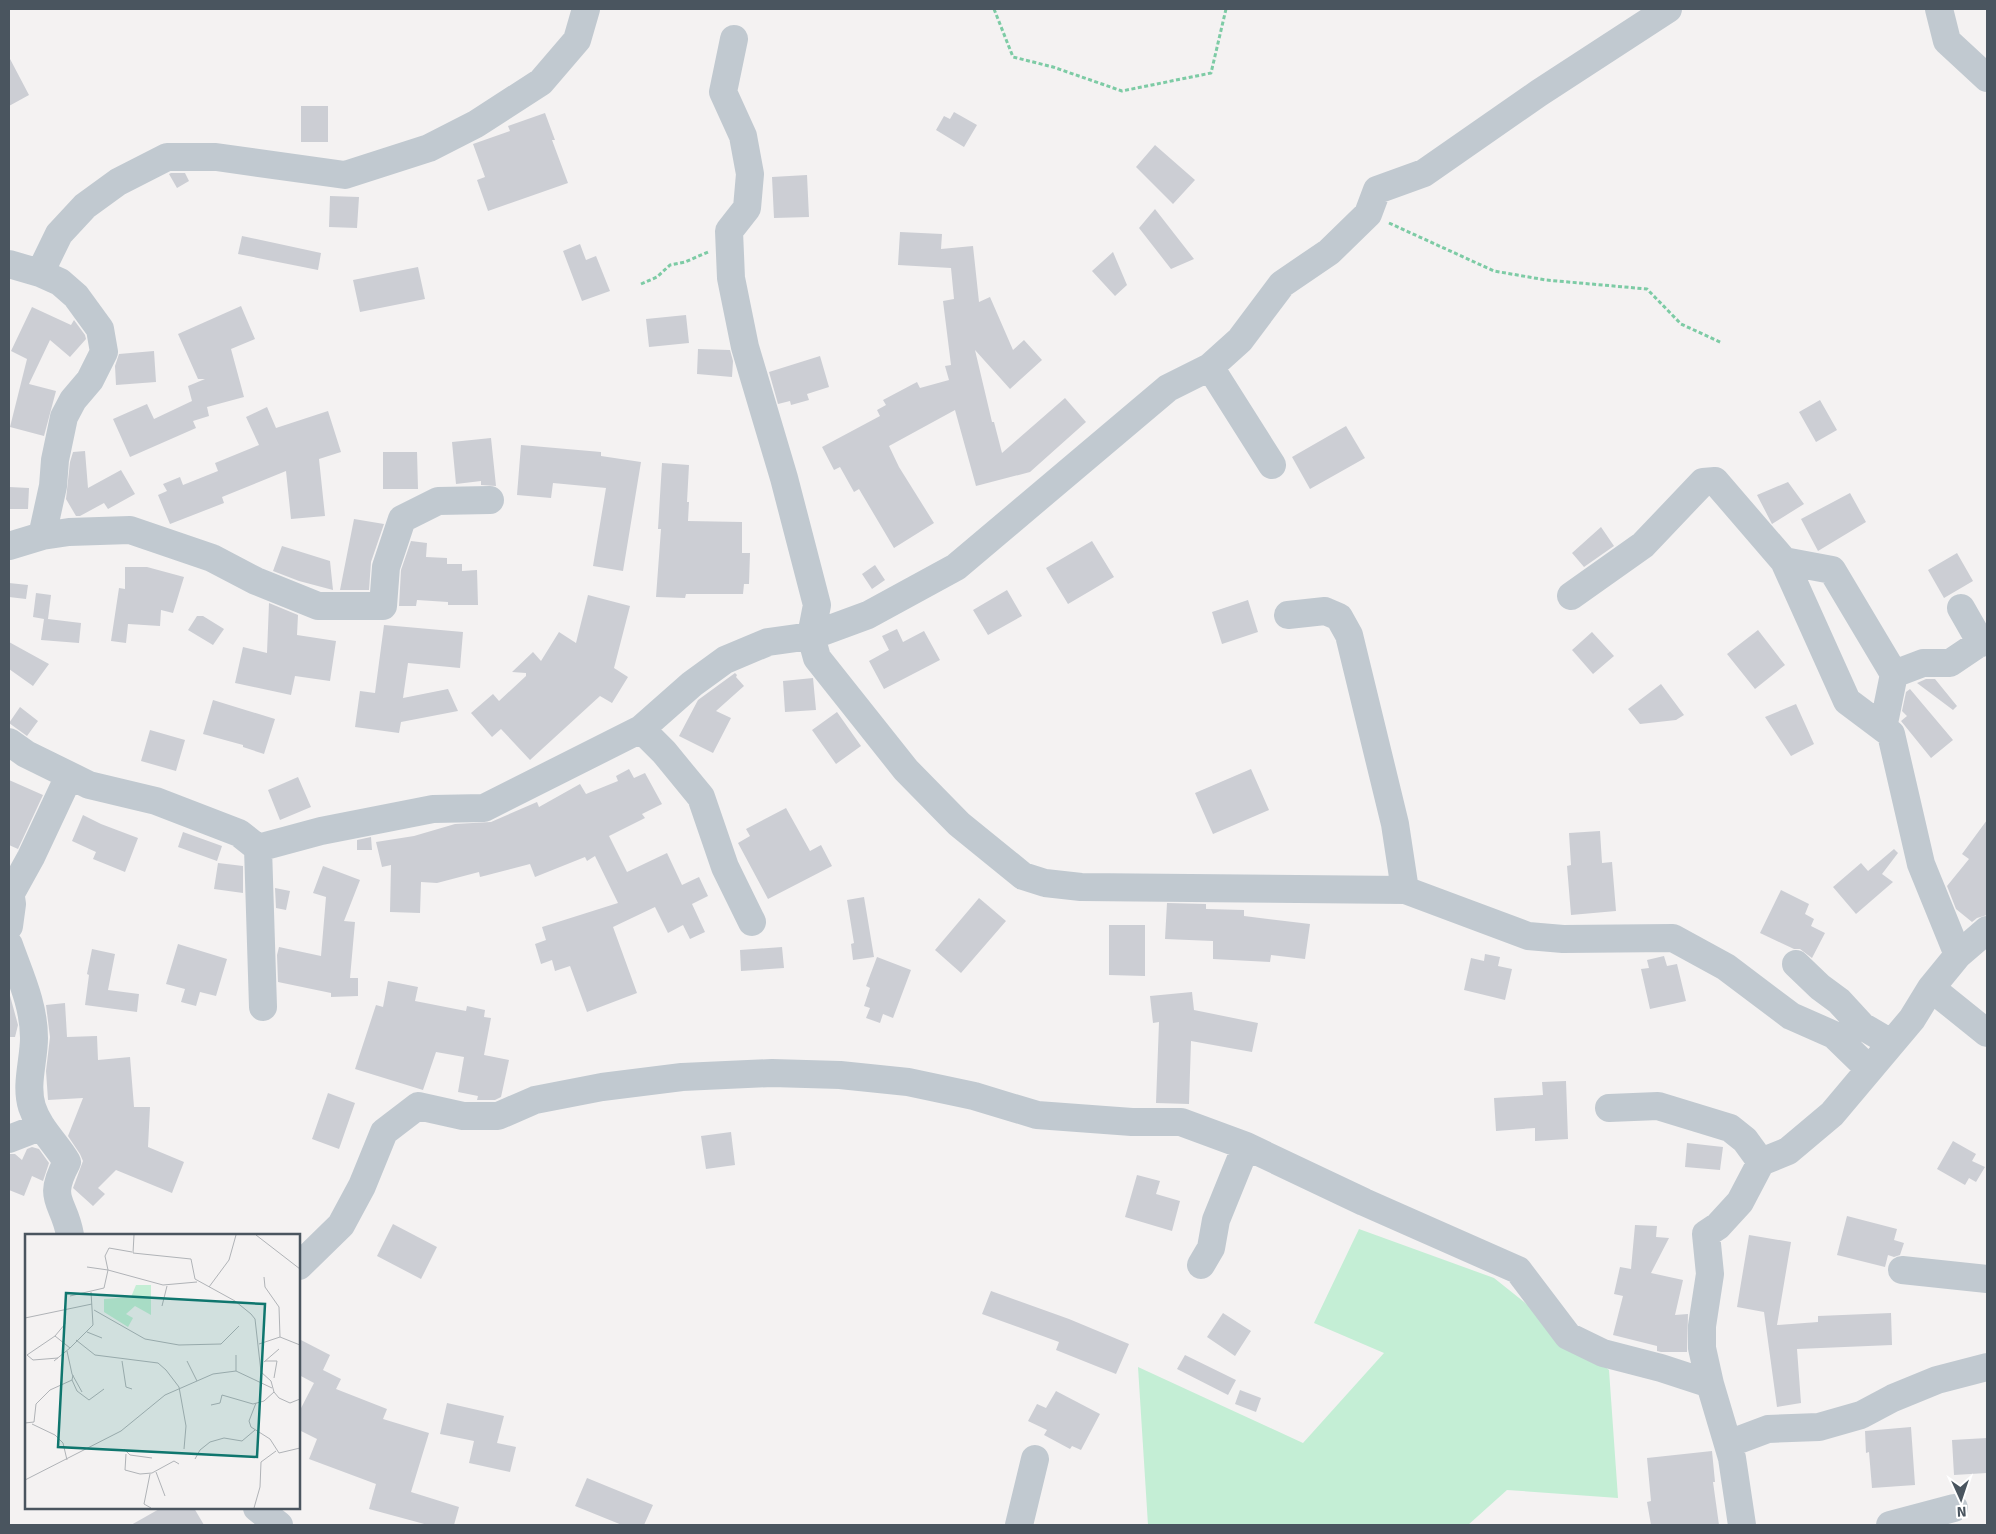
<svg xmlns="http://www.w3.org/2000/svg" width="1996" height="1534" font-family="Signika,sans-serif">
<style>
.green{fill:#c4eed5}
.building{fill:#ccced4}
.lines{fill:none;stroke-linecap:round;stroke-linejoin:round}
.path{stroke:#7dcba5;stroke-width:3;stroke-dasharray:4 2.5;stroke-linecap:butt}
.minor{stroke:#c1c9d0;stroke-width:28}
.inset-road{fill:none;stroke:#b0b3b7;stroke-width:1}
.view{fill:#0f766e;fill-opacity:0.15;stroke:#0f766e;stroke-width:2.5}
.inset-edge{fill:none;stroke:#4a555f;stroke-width:2.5}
</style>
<rect width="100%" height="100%" fill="#f4f2f2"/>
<path class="green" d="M1359 1229 1494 1278 1609 1370 1618 1498 1507 1490 1468 1525H1148L1138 1367 1303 1443 1384 1353 1314 1323Z"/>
<path class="building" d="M9 57 29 95 9 106Z
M301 106H328V142H301Z
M954 112 977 125 964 147 936 130 944 116 950 119Z
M545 113 555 140H552L568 183 488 211 477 180 485 177 473 144 510 131 508 126Z
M1155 145 1195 180 1173 204 1136 167Z
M171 173H185L189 181 177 188 169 174Z
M807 175 809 217 774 218 772 177Z
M330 196 359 197 357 228 329 227Z
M1155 209 1194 259 1171 269 1139 228Z
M900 232 942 234 941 249 973 246 979 302 990 297 1013 350 1024 340 1042 360 1010 389 975 350 992 422H994L1002 453 1065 398 1086 422 1030 472 976 486 955 410 889 446 899 467 934 523 894 548 859 489 854 492 840 467 834 470 822 447 880 416 877 410 886 405 883 400 917 382 920 388 949 380 945 366 951 365 943 301 954 299 951 268 898 265Z
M242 236 321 253 318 270 238 254Z
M580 244 586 260 596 256 610 291 582 301 563 251Z
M1113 252 1127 285 1115 296 1092 271Z
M418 267 425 299 360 312 353 280Z
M241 306 255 339 231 349 244 397 207 407 209 416 193 421 196 428 130 457 113 419 147 404 154 419 192 401 188 386 205 379H198L178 334Z
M32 307 71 325 74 320 85 335 86 339 70 357 50 340 29 384 56 391 44 436 10 427 27 359 11 351Z
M686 315 689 343 649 347 646 319Z
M698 349 730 350 733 361 732 377 697 374Z
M154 351 156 382 116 385 115 366 119 354Z
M820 356 829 387 807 394 809 400 791 405 790 401 778 404 769 372Z
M1820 400 1837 430 1816 442 1799 412Z
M267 407 276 428 328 411 341 452 319 459 325 516 291 519 286 471 222 497 224 503 170 524 158 495 167 491 163 484 180 477 183 485 218 471 215 463 259 445 246 417Z
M1346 426 1365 458 1310 489 1292 457Z
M491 438 496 486 481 485V481L456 484 452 442Z
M521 445 601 452V456L641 462 623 571 593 566 606 488 553 483 551 498 517 495Z
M85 451 88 488 121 470 135 494 108 509 104 503 80 516H76L66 499 70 462 73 452Z
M383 452H417L418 489H383Z
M662 463 689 465 687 502H689L688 521 742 522V553H750L749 584H744L743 594H686L685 598 656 597 661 529H658Z
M1788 482 1804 504 1772 524 1757 495Z
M9 487 29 488 28 509H9Z
M1850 493 1866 522 1818 551 1801 519Z
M354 519 384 524 371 562 369 590H340Z
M1601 527 1614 546 1584 567 1572 553Z
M411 541 427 543 426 557 447 558V564H462V571L477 570 478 605H448V602L417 600 416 606H399L401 570Z
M1092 541 1114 577 1068 604 1046 568Z
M282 546 330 561 333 590 299 581 273 571Z
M1957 553 1973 581 1944 598 1928 570Z
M875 565 885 580 872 589 862 574Z
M125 567H147L184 577 173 613 161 610 160 626 128 624 126 643 111 641 119 588 125 589Z
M9 583 28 585 26 599 9 597Z
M1007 590 1022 616 988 635 973 610Z
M36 593 51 595 48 619 81 623 79 643 41 640 44 619 33 617Z
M588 595 630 606 614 668 628 677 612 703 600 696 530 760 501 729 492 737 471 713 493 694 499 701 526 676V673L512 672 533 652 541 661 559 632 576 643Z
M1248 600 1258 632 1222 644 1212 612Z
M269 603 298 615 297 635 336 641 330 681 295 676 291 695 235 683 243 647 267 653Z
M197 616H203L224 629 213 645 188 630Z
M384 625 463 632 460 668 408 663 403 698 448 689 458 711 401 722 399 733 355 727 360 691 375 693Z
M897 629 903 642 924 631 940 660 884 689 869 661 889 650 882 636Z
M1758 630 1785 665 1755 689 1727 654Z
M1592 632 1614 656 1593 674 1572 650Z
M9 642 49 664 33 686 9 669Z
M735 673 737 675 736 677 744 686 716 711 731 718 713 753 679 736 698 700Z
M813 678 816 710 785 712 783 681Z
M1926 679H1935L1957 706 1953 710 1917 683Z
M1661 684 1684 715 1676 720 1640 724 1628 709Z
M1910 689 1953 740 1931 758 1901 721 1907 716 1902 711 1906 692Z
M213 700 275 719 264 754 243 747V745L203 734Z
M1796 704 1814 744 1791 756 1765 717Z
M20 707 38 721 27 736 9 723Z
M837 712 861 746 836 764 812 730Z
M150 730 185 740 176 771 141 761Z
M629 769 634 778 645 773 662 804 642 814 645 818 609 836 627 872 667 853 682 885 699 877 708 896 692 904 705 932 690 939 683 925 668 933 655 907 613 927 637 993 587 1012 570 966 555 971 552 960 541 964 535 944 546 940 542 927 618 903 595 856 587 861 585 857 535 877 530 864 480 877 479 872 437 883 421 882 420 913 390 912 391 865 382 867 376 842 414 836 455 824 491 822 537 802 539 807 580 784 586 794 618 781 616 776Z
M1251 769 1269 810 1213 834 1195 793Z
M298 777 311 807 280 820 268 790Z
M9 780 43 795 18 849 9 845Z
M786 808 810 851 821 845 832 866 768 899 738 843 750 836 746 829Z
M83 815 101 824 138 838 125 872 93 859 96 852 72 841Z
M1987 820V915L1977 918 1972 922 1956 909 1947 886 1969 859 1962 854Z
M1600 831 1602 863 1612 862 1616 911 1571 915 1567 866 1571 865 1569 833Z
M183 832 222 846 217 861 178 847Z
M371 837 372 850H357V840Z
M1894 849 1898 853 1882 874 1893 882 1856 914 1833 887 1861 863 1868 871Z
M218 863 243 866V893L214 889Z
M323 866 360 880 344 921 355 922 350 978H358V996L331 997V993L278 982 277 955 279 947 321 956 326 897 313 893Z
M275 888 290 891 286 910 276 908Z
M1781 890 1809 904 1805 914 1814 919 1811 926 1825 933 1812 958 1800 949H1794L1760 933Z
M864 897 874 957 853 960 851 944 854 943 847 900Z
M979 898 1006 921 961 973 935 950Z
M1167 903 1206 904V909L1244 910V916L1310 924 1305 959 1271 955 1270 962 1213 959V941L1165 939Z
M1109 925H1145V976L1109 975Z
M178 944 227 959 216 996 200 992 196 1006 181 1002 185 989 166 984Z
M782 947 784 968 741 971 740 950Z
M92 949 115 954 108 990 139 994 137 1012 85 1005 89 975 87 974Z
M1485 954 1500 957 1498 966 1512 969 1505 1000 1464 990 1471 958 1484 961Z
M1664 956 1667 966 1677 964 1686 1001 1650 1009 1641 969 1649 968 1647 960Z
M877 957 911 970 893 1018 883 1014 880 1023 866 1018 870 1008 864 1006 870 988 866 986Z
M388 981 418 987 415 1001 466 1011 467 1006 485 1010 484 1017 491 1018 484 1055 509 1060 501 1097 495 1100H477L478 1096 458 1092 464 1057 436 1052 423 1090 355 1069 376 1005 383 1007Z
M9 992 18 1025 15 1037H9Z
M1192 992 1194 1010 1258 1023 1252 1052 1191 1041 1189 1104 1156 1103 1159 1022 1153 1023 1150 996Z
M65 1003 67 1037 97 1036 98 1060 130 1057 134 1107H150L148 1147 184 1162 172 1193 116 1170 98 1188 105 1194 93 1206 73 1188 83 1161 80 1154 68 1136 83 1098 48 1100 46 1071 50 1037 46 1005Z
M1566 1081 1568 1139 1535 1141V1128L1496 1131 1494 1098 1543 1095 1542 1082Z
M328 1093 355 1103 339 1149 312 1139Z
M731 1132 735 1165 706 1169 701 1136Z
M1953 1141 1976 1154 1972 1161 1985 1167 1976 1182 1969 1178 1965 1185 1937 1169Z
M1687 1143 1723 1147 1720 1170 1685 1167Z
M32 1147 39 1149 49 1163 43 1181 32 1176 24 1196 9 1190V1154H15L22 1160 27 1149Z
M1137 1175 1160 1181 1156 1194 1180 1201 1172 1231 1125 1217Z
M1847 1216 1897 1229 1894 1240 1904 1243 1900 1255 1894 1257 1888 1255 1885 1267 1837 1255Z
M393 1224 437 1247 421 1279 377 1256Z
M1635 1225 1657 1226 1656 1237 1669 1238 1651 1273 1683 1280 1675 1315 1688 1314 1687 1352H1661L1657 1351V1346L1613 1335 1623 1296 1614 1294 1620 1267 1631 1269Z
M1749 1235 1791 1242 1777 1325 1818 1322V1316L1891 1313 1892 1345 1797 1349 1801 1403 1777 1407 1764 1312 1737 1307Z
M991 1291 1069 1319 1129 1344 1116 1374 1056 1350 1059 1342 982 1314Z
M1223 1313 1251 1331 1235 1356 1207 1337Z
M299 1339 330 1355 323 1370 341 1379 336 1389 387 1409 383 1419 429 1433 411 1492 459 1507 454 1525H428L369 1509 376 1484 309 1459 317 1439 299 1430V1412L314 1383 299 1375Z
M1185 1355 1236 1380 1228 1395 1177 1369Z
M1240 1390 1261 1398 1256 1412 1235 1404Z
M1056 1391 1100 1414 1081 1450 1072 1446 1070 1449 1044 1435 1047 1430 1028 1421 1037 1404 1046 1408Z
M447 1403 504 1416 497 1443 516 1447 510 1472 469 1463 474 1441 440 1434Z
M1911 1427 1915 1485 1872 1488 1869 1452 1866 1453 1865 1431Z
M1987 1438V1473L1954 1475 1952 1440Z
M1712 1451 1715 1482H1713L1719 1525H1651L1647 1502 1651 1501 1647 1458Z
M587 1478 653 1505 644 1525H622L575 1506Z
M161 1508H194L204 1525H131Z"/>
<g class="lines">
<path class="path" d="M994 9 1013 57 1053 67 1122 91 1211 73 1226 9
M1389 223 1494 271 1546 280 1647 289 1681 324 1722 343
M641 284 657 277 670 265 685 262 708 252"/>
<path class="minor" d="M1939 9 1947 41 1987 78
M734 39 723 92 743 136 750 174 747 208 729 231 731 278 745 347 784 478 817 605 811 636 817 658 906 770 959 824 1023 876 1045 883 1081 887 1405 890 1528 936 1563 939 1673 938 1726 967 1791 1016 1834 1035 1869 1069
M9 264 40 273 60 282 76 296 100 329 104 352 90 380 73 400 64 417 55 460 53 486 42 536
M40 273 59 234 85 206 118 182 167 157H216L345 175 429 148 476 124 541 82 577 40 586 9
M1210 367 1272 465
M9 546 42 536 69 532 130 530 212 558 256 581 318 606H383L386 567 402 519 438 501 490 500
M1784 561 1847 701 1891 734 1921 864 1958 955
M1571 596 1643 545 1703 482 1715 481 1784 561 1832 570 1894 674
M1961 608 1981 643
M1288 615 1325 611 1339 617 1349 635 1395 824 1405 890
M1883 728 1894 674 1923 663H1950L1987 638
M641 729 664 752 701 797 725 867 752 922
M9 742 26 754 89 785 156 801 239 833 258 848 321 831 433 809 484 808 641 729 692 684 725 660 768 642 811 636 868 615 956 567 1168 388 1210 367 1240 340 1282 284 1329 252 1368 214 1377 190 1424 173 1539 93 1668 9
M258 848 263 1007
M9 884 12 904 9 926
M10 895 31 857 69 776
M1987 930 1958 955 1931 988 1987 1033
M9 945C20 976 34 1005 34 1038 34 1060 25 1085 32 1107 39 1129 56 1143 67 1162 46 1201 64 1200 70 1235
M1796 964 1820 987 1839 1001 1862 1026 1891 1043
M1609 1108 1658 1106 1730 1128 1745 1140 1761 1162
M9 1139 40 1127
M1201 1265 1211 1248 1216 1220 1246 1146
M299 1266 341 1225 362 1186 384 1132 418 1106 463 1116H498L535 1100 602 1087 682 1077 772 1073 840 1075 908 1082 974 1096 1037 1115 1132 1122H1181L1246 1146 1364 1202 1518 1270 1568 1336 1603 1353 1661 1368 1710 1384
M1902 1270 1987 1279
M1728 1444 1768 1429 1819 1427 1861 1415 1893 1398 1937 1380 1987 1367
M257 1508 279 1525
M1019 1525 1035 1459
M1742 1525 1732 1458 1710 1384 1702 1348V1326L1710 1274 1706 1234 1718 1226 1740 1202 1761 1162 1788 1151 1832 1114 1912 1019 1931 988
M1890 1525 1954 1508"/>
</g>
<g transform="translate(25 1234)">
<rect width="275" height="275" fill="#f4f2f2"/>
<path d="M111 51H126V81L110 72 101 80 108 84 103 93 79 78V65L106 63Z" fill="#c4eed5"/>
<path class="inset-road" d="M109 1 108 19 166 25 170 45 210 67 226 80 230 85 236 138 246 147 249 158 254 164 265 169 275 165M231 1 275 35M62 33 83 36 80 22 84 14 107 18M239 43 240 53 254 73 255 103M184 53 204 26 211 1M45 62 79 54 83 36 138 51 172 48M137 72 142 52M69 76 120 105 154 111 196 110 214 92M0 84 67 70M62 98 77 104M30 102 2 121 8 126 33 124M51 106 70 121 133 129 141 136 154 153 161 192 159 215M234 110 255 103 275 111M45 114 68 91 66 58M42 117 47 140 57 158M29 127 45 114 30 102 40 90V76M97 127 101 153 107 155M162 127 172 147M240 127H252L249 144M239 128 254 115M211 137V121M47 146 52 157 64 166 79 155M231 169 224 187 226 193 245 205 254 219 275 214M186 171 195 169 197 161 228 170 239 167 249 158M0 189 9 188 11 170 25 156 47 146 48 141M7 190 30 201 38 209 42 226M99 215 105 221 127 224M101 220 100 236 115 240 127 239 149 227 154 230M170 225 175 216 185 208 199 204 217 207 230 196M131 238 140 262M125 240 119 270 126 274M0 246 96 197 140 161 188 140 211 137 247 154M229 274 235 253 236 228 251 217"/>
<path class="view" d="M41 59 240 70 232 223 33 213Z"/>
<rect width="275" height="275" class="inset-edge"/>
</g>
<rect width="1996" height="1534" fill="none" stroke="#4a555f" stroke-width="20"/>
<g transform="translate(1961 1499) rotate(177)" stroke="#ffffff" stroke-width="4" paint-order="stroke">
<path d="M0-4L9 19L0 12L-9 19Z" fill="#4a555f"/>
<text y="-8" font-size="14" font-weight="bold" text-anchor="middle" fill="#4a555f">N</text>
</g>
</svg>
